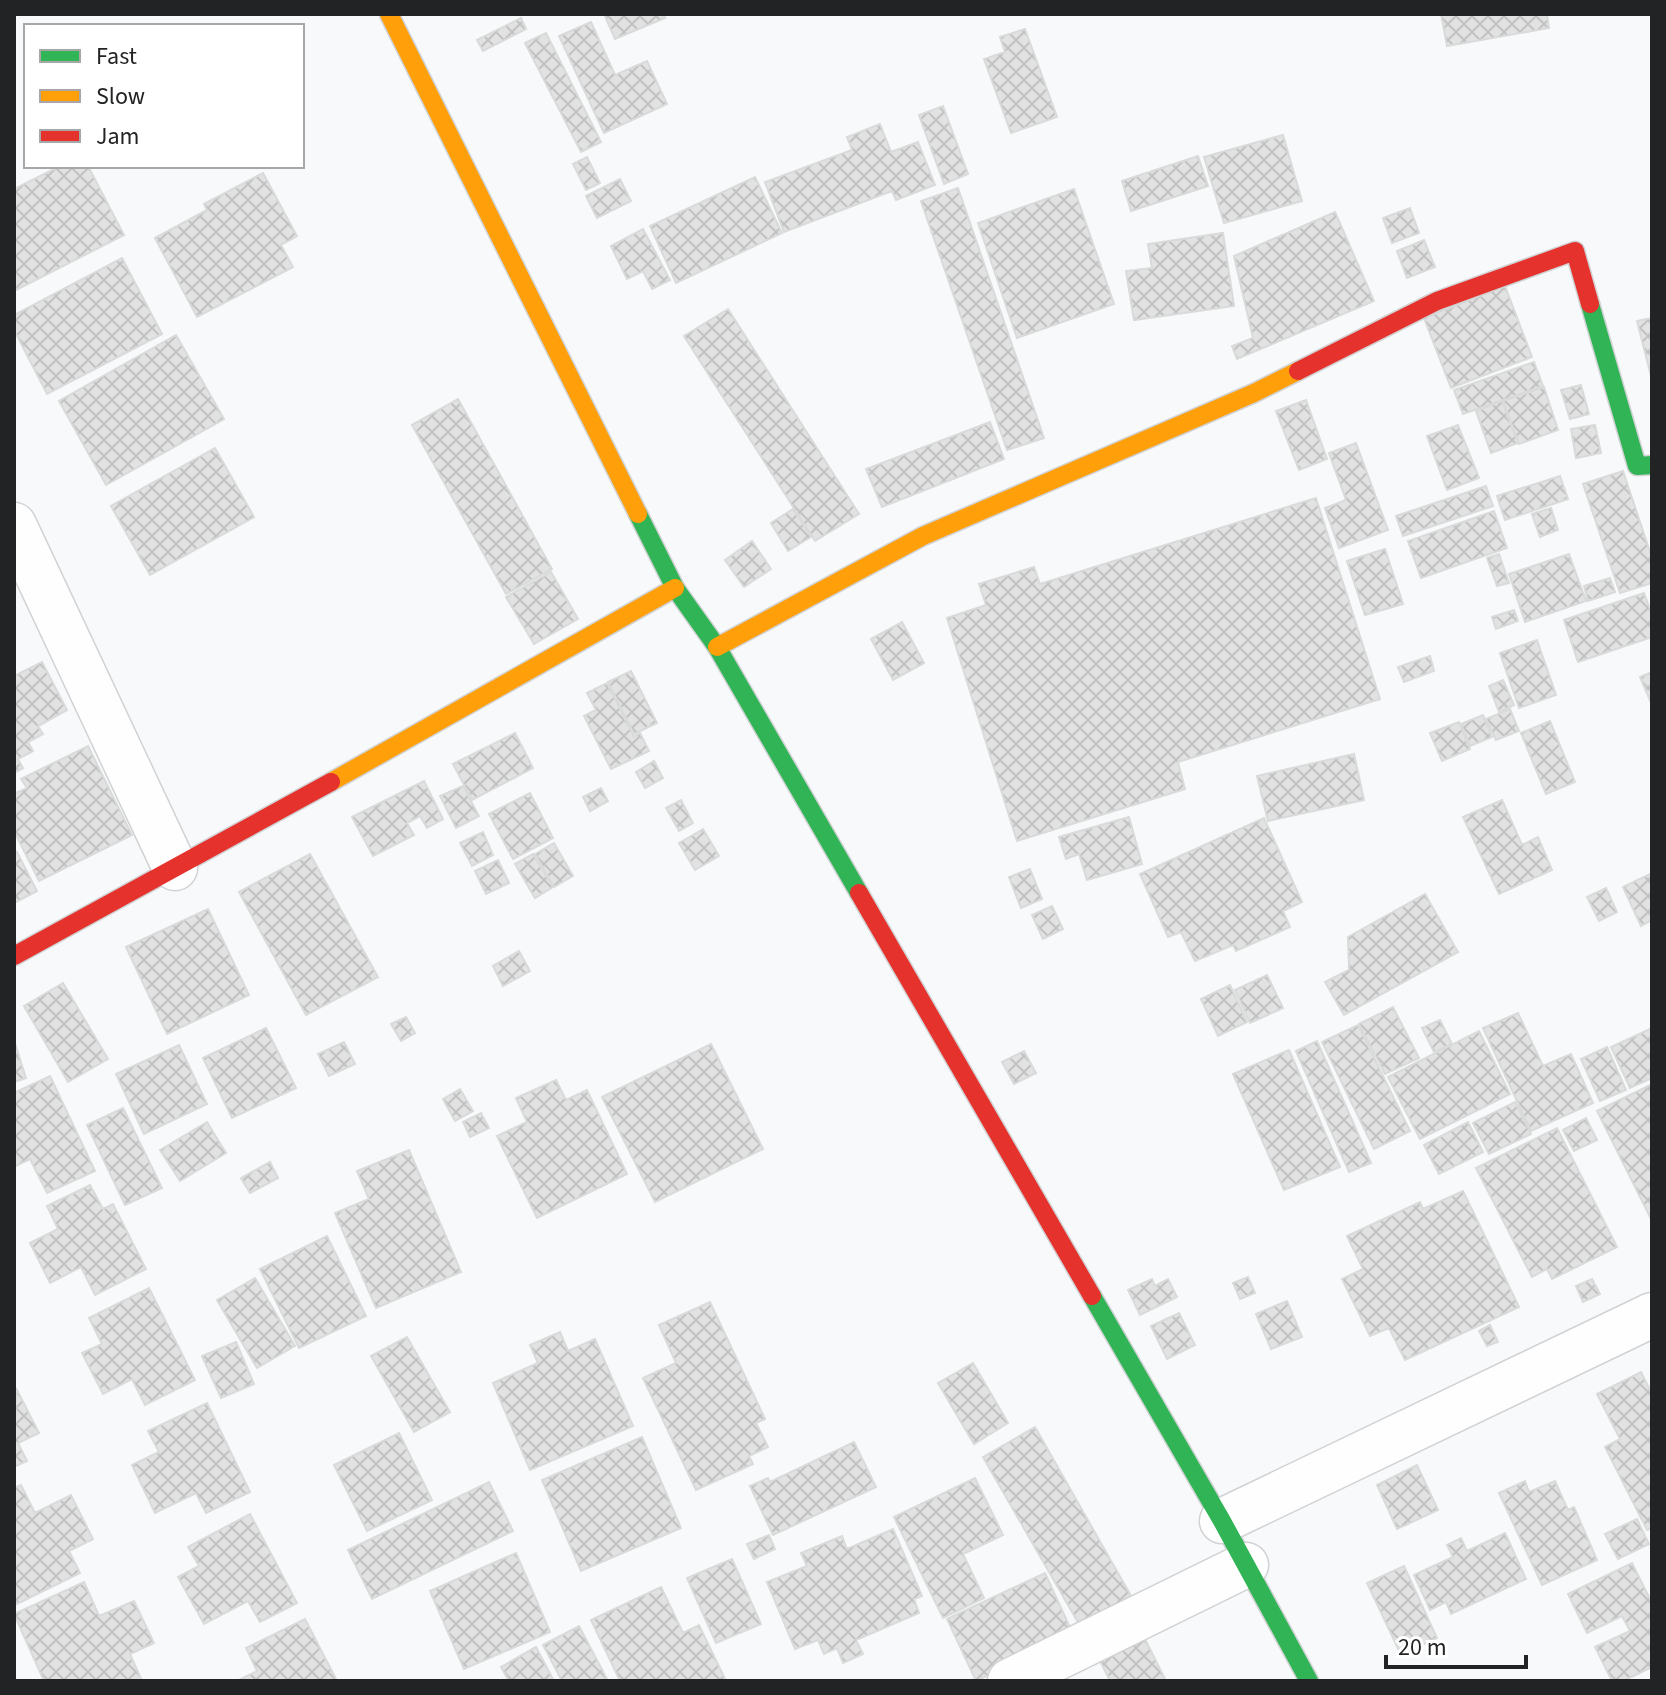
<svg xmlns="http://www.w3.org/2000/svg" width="1666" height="1695" font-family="'Source Sans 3',sans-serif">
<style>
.building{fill:url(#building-cross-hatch);stroke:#d9dada;stroke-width:2}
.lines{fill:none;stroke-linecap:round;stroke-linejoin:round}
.street-casing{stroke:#d1d2d4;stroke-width:47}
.fast-casing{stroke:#d1d2d4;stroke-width:21}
.slow-casing{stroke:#d1d2d4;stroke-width:21}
.jam-casing{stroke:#d1d2d4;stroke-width:21}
.street{stroke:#fefefe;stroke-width:44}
.fast{stroke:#30b455;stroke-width:18}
.slow{stroke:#ff9f0a;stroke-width:18}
.jam{stroke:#e5322d;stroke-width:18}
</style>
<defs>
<pattern id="building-cross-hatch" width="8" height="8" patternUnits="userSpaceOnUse" patternTransform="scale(2)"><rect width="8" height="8" fill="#e1e2e1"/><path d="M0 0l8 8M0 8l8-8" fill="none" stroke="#c1c2c1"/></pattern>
</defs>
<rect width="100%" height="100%" fill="#f7f9fb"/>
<path class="building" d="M604 14H663L665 18 615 39Z
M1441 14H1547L1549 28 1447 46Z
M521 18 526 29 483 51 477 40Z
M591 22 615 75 647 61 667 104 604 133 559 36Z
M1025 29 1057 117 1011 133 984 59 1005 52 1000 37Z
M546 33 601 142 581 152 525 43Z
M943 106 968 174 944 184 919 115Z
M880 124 891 152 918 142 935 185 896 200 892 191 784 232 765 182 852 150 847 137Z
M1283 135 1302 201 1224 223 1204 157Z
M1198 156 1208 186 1131 211 1122 181Z
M587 157 600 183 586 190 573 164Z
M60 166H88L124 235 14 291V189Z
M263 173 297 236 281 245 293 267 197 317 155 238 207 210 204 204Z
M755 177 782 233 676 283 650 226Z
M620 179 631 201 597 218 586 196Z
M958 188 1044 438 1007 450 921 201Z
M1074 189 1114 304 1017 338 978 223Z
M1410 208 1419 233 1392 243 1383 218Z
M1335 212 1374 301 1237 359 1232 346 1253 338 1234 256Z
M643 229 670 280 652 289 643 271 627 279 611 246Z
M1223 233 1234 306 1134 320 1126 271 1152 268 1148 244Z
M1424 240 1435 267 1407 278 1397 251Z
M122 258 162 334 47 394 14 330V315Z
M1505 286 1532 357 1451 388 1424 318Z
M728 309 859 514 815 541 684 336Z
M1652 318V380L1637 321Z
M176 335 224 419 106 485 59 401Z
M1534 362 1543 386 1463 414 1454 390Z
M1581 385 1589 414 1570 419 1561 390Z
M1544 387 1558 430 1519 444 1503 401Z
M458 399 552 569 506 594 412 425Z
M1306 400 1327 459 1299 470 1276 411Z
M1502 401 1518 443 1491 453 1476 411Z
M990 422 1004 459 882 507 866 469Z
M1458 425 1479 478 1447 490 1427 436Z
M1595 425 1601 453 1576 458 1571 429Z
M1356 443 1388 530 1339 548 1325 508 1346 500 1329 453Z
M215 448 254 517 150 575 111 506Z
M1623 471 1652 558V583L1620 593 1583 484Z
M1560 476 1568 499 1505 520 1497 496Z
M1486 486 1493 506 1403 536 1396 516Z
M1316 498 1380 699 1178 762 1185 789 1017 841 947 618 986 605 979 584 1034 567 1040 584Z
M1551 508 1558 530 1540 537 1532 514Z
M793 509 811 537 788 551 771 523Z
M1494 511 1507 548 1421 578 1408 541Z
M752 541 771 569 744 587 725 560Z
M1385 549 1403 604 1365 615 1347 561Z
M1499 554 1509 583 1497 586 1487 558Z
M1569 554 1586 601 1525 622 1509 574Z
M551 572 578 619 534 644 506 597Z
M1610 578 1615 592 1588 601 1584 586Z
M1644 593 1652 615V637L1578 662 1564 620Z
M1514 610 1518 621 1496 629 1492 617Z
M902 622 924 663 893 680 871 639Z
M1537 640 1556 695 1519 708 1500 653Z
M1430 656 1434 671 1404 682 1398 667Z
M42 662 67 710 38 726 43 734 28 742 33 751 18 759 23 768 14 773V676Z
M631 671 657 723 634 734 608 682Z
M1652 672V705L1640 677Z
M1503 680 1514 705 1499 712 1489 686Z
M607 683 634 737 640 733 649 751 611 769 584 716 596 710 587 693Z
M1510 709 1519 731 1496 740 1486 719Z
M1483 715 1492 737 1470 746 1461 724Z
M1550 721 1575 782 1546 794 1521 733Z
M1459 722 1470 749 1442 761 1430 733Z
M515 733 533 768 472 800 453 764Z
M88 746 132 835 39 881 14 831V794L27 788 21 779Z
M1354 754 1364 800 1268 821 1257 776Z
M654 761 663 778 645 788 636 772Z
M424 781 443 819 427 828 420 816 407 823 414 835 373 856 352 817Z
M463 786 479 816 456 828 440 796Z
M601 788 608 801 590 811 583 797Z
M530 793 553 838 513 859 489 814Z
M681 800 693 823 679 831 666 808Z
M1502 800 1522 845 1538 837 1552 870 1499 894 1463 817Z
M1129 817 1142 864 1087 880 1079 854 1066 859 1059 837Z
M1264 818 1302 902 1283 911 1290 927 1236 951 1233 945 1195 961 1181 932 1168 937 1140 874Z
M703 829 719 856 695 870 679 843Z
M483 832 493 855 472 866 460 843Z
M554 843 573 876 554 887 535 854Z
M17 852 37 891 14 903V854Z
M310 854 378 977 306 1015 239 892Z
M533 854 553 887 535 898 515 864Z
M498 860 509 883 486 894 475 871Z
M1030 869 1042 899 1021 908 1009 877Z
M1652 873V920L1641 926 1623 887Z
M1606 888 1617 912 1599 921 1587 897Z
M1425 894 1458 952 1344 1015 1325 982 1349 970 1348 937Z
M1052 906 1063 929 1043 939 1032 915Z
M208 909 249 995 167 1034 126 947Z
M519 951 530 971 503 986 493 966Z
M1267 975 1283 1008 1250 1023 1235 990Z
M63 983 108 1059 68 1082 24 1006Z
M1230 985 1247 1022 1218 1036 1201 999Z
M1393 1007 1419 1058 1385 1074 1359 1024Z
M1518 1013 1543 1066 1571 1054 1593 1103 1531 1131 1483 1028Z
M406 1017 415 1033 401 1041 391 1024Z
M1440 1020 1452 1044 1434 1052 1422 1028Z
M1358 1025 1410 1131 1374 1149 1322 1042Z
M266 1028 296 1088 232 1118 203 1058Z
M1652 1028V1078L1630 1088 1611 1047Z
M1479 1031 1510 1094 1420 1139 1388 1077Z
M14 1040 26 1078 14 1082Z
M1317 1041 1371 1163 1349 1172 1296 1051Z
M344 1042 355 1064 329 1076 318 1054Z
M711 1044 763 1149 655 1202 602 1097Z
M179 1045 207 1104 144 1134 116 1074Z
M1607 1047 1626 1090 1600 1101 1581 1059Z
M1289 1050 1340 1167 1284 1190 1233 1074Z
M1024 1051 1036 1073 1014 1084 1002 1062Z
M50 1076 95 1171 47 1193 30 1159 14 1167V1093Z
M556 1080 566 1100 587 1090 627 1174 537 1218 497 1136 527 1122 516 1098Z
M1652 1084V1221L1597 1111Z
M460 1089 473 1111 455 1121 443 1099Z
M1515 1102 1531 1134 1489 1154 1473 1123Z
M123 1108 162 1188 125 1205 87 1125Z
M481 1113 489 1128 470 1137 463 1122Z
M1586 1118 1597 1140 1574 1151 1563 1130Z
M207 1122 226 1153 180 1181 160 1150Z
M1468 1122 1483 1152 1439 1174 1424 1145Z
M1557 1128 1617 1247 1552 1279 1547 1269 1532 1277 1476 1168Z
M409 1150 461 1272 376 1308 335 1213 369 1199 357 1171Z
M270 1162 278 1178 250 1193 241 1178Z
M90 1185 103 1209 113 1204 146 1269 95 1295 81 1267 50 1283 30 1243 58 1229 47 1206Z
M1463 1191 1519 1307 1405 1360 1389 1328 1370 1336 1342 1279 1363 1269 1347 1236 1420 1202 1423 1209Z
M327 1236 366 1316 299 1348 260 1269Z
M1248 1277 1255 1293 1240 1299 1233 1283Z
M255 1278 295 1346 257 1368 217 1300Z
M1152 1279 1155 1286 1168 1279 1177 1297 1140 1315 1128 1290Z
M1592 1279 1600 1294 1583 1302 1576 1286Z
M149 1288 195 1380 145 1405 132 1379 103 1394 82 1353 102 1344 89 1318Z
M1287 1301 1302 1337 1271 1349 1256 1314Z
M710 1302 765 1419 756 1423 768 1447 749 1456 753 1464 696 1490 643 1378 676 1363 659 1325Z
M1179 1313 1195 1345 1167 1359 1151 1326Z
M1490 1325 1498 1342 1487 1346 1479 1331Z
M560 1332 568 1351 595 1339 633 1426 530 1470 493 1383 538 1363 530 1345Z
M407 1337 450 1412 414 1432 371 1356Z
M236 1342 254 1384 221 1398 202 1356Z
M973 1363 1008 1423 974 1444 938 1383Z
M1641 1372 1652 1394V1528L1647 1530 1605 1447 1620 1439 1597 1394Z
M16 1388 39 1433 18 1443 27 1461 14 1467Z
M207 1403 250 1492 206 1513 196 1493 155 1513 132 1465 159 1452 148 1431Z
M1035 1427 1135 1603 1084 1633 983 1457Z
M399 1433 432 1500 367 1531 334 1465Z
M642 1437 681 1528 581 1571 542 1480Z
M854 1442 876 1487 773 1535 750 1486 768 1478 770 1482Z
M1417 1465 1438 1510 1397 1529 1377 1485Z
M975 1478 1003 1535 963 1554 984 1598 943 1618 894 1517Z
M1525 1481 1529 1492 1555 1481 1568 1510 1574 1507 1597 1560 1542 1585 1499 1493Z
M489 1482 513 1531 372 1599 348 1550Z
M21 1485 35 1513 71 1495 93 1539 69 1551 80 1573 17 1604 14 1599V1488Z
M250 1514 297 1603 260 1622 248 1601 204 1624 178 1577 199 1566 188 1547Z
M1637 1519 1649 1544 1618 1559 1605 1534Z
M893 1529 922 1596 914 1599 919 1613 856 1640 863 1654 843 1663 837 1648 824 1654 818 1640 795 1649 767 1582 807 1566 801 1553 842 1536 847 1549Z
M1505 1533 1526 1579 1451 1614 1446 1602 1430 1610 1414 1575 1453 1557 1447 1545 1461 1538 1467 1551Z
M769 1535 775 1549 754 1559 747 1544Z
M516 1553 550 1632 464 1669 430 1591Z
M732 1559 761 1624 716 1643 687 1578Z
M1632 1563 1652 1603V1667L1623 1681H1612L1595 1647 1630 1631 1622 1616 1587 1633 1568 1594Z
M1404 1566 1437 1638 1401 1655 1367 1583Z
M1045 1573 1074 1636 976 1681 947 1619Z
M84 1582 99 1616 134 1601 154 1643 130 1654 142 1681H44L14 1614Z
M661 1587 683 1633 699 1625 726 1681H620L591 1620Z
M305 1619 337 1681H237L257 1671 246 1648Z
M579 1626 608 1681H562L543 1645Z
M1145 1639 1166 1681H1110L1100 1661Z
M536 1647 554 1681H509L501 1667Z"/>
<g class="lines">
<g class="street-casing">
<path id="street" d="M14 525 175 868
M1222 1521 1652 1315
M1010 1681 1246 1565"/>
</g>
<g class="fast-casing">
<path id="fast" d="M1590 304 1637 466 1652 465
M638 514 675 588 717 647 859 893
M1092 1296 1222 1521 1309 1681"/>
</g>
<g class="slow-casing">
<path id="slow" d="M389 14 638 514
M717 647 923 536 1254 393 1298 371
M331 782 675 588"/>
</g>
<g class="jam-casing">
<path id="jam" d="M1298 371 1437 301 1575 251 1590 304
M859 893 1092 1296
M14 956 331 782"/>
</g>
<use href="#street" class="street"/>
<use href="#fast" class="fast"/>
<use href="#slow" class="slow"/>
<use href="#jam" class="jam"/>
</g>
<rect width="1666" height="1695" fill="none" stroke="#222324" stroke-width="32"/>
<rect x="24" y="24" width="280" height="144" fill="#ffffff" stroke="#a7a7a7" stroke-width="2"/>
<rect x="40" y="50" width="40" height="12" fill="#30b455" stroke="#a7a7a7" stroke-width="2"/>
<text x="96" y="64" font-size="24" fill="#222324">Fast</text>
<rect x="40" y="90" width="40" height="12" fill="#ff9f0a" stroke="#a7a7a7" stroke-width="2"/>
<text x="96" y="104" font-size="24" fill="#222324">Slow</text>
<rect x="40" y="130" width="40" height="12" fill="#e5322d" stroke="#a7a7a7" stroke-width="2"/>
<text x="96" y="144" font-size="24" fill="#222324">Jam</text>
<path d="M1386 1655v12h140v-12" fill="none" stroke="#222324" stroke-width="4"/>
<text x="1398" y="1655" font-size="24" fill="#222324" stroke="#ffffff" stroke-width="6" paint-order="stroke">20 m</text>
</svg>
